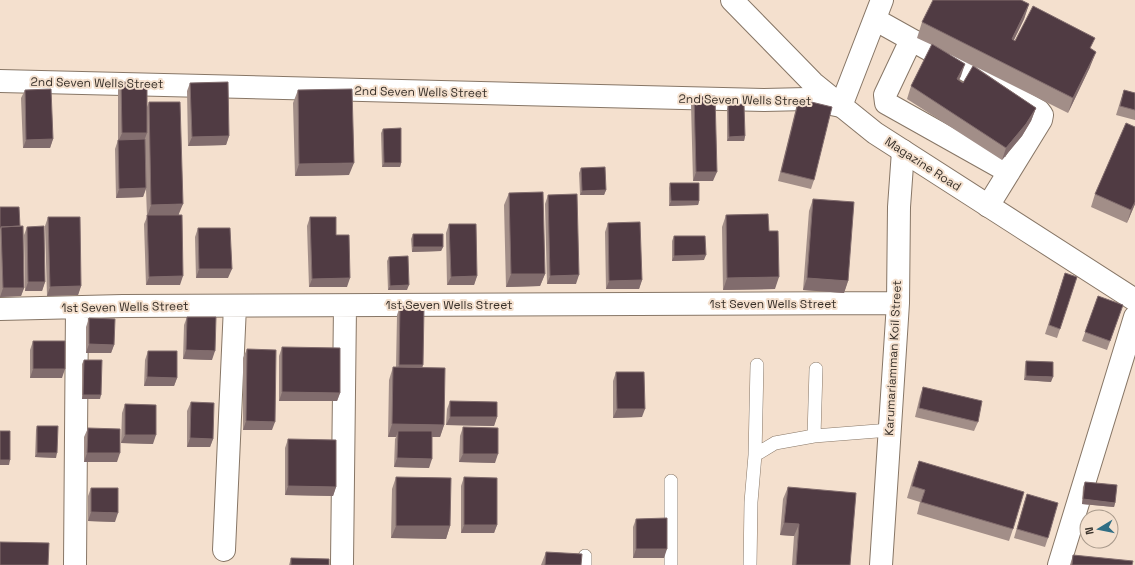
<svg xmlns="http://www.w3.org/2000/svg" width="1135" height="565" font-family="'Space Grotesk',sans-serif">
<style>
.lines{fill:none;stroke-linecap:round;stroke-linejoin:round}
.lane-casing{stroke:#877666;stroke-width:14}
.street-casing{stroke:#877666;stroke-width:24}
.secondary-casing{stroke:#877666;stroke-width:24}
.lane{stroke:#fff;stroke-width:13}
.street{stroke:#fff;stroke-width:22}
.secondary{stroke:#fff;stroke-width:22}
.wall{fill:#a28e88;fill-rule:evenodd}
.shaded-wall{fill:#816c6d}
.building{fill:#503b43;stroke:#816c6d}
.labels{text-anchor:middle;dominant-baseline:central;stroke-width:4;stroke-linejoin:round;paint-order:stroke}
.street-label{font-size:12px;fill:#39312a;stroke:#f4e0ce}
</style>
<rect width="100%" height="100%" fill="#f4e0ce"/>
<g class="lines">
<g class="lane-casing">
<path id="lane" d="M814 436 816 369
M755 455 757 365
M671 481V565
M585 565V556
M750 565 751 502 755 455 775 443 814 436 890 430"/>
</g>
<g class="street-casing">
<path id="street" d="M876 20 1039 111 1042 115 1041 120 988 206
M911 40 885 95 886 103 1009 172
M0 81 764 100 807 99 841 106
M0 309 123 306 898 303
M224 550 235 306
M342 563 345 306
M75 565 77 308
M881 565 898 303 899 207 903 151
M1059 565 1135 317"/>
</g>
<g class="secondary-casing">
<path id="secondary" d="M732 0 813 83 875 133 1135 300
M841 106 882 0"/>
</g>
<use href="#lane" class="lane"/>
<use href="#street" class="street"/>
<use href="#secondary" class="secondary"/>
</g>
<path class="wall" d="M1029 4 1024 19 1014 40 1015 41 1091 49 1090 67 1068 113 976 67 1036 108 1031 121 1022 136 1002 160 907 99 911 86 932 45 917 38 922 22ZM949 54 973 66 963 83 959 80 961 76Z
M121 82 147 107 149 102 179 215 180 285H146L144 224 147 217 146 189 143 197 116 198 115 149 118 140V90Z
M190 83 229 136 226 145 188 146 187 91Z
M25 90 53 139 50 148H23L21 98Z
M298 90 349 175 295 176 293 103Z
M1124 90 1135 93V120L1116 115 1121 99Z
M694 97 713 181H693L691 105Z
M799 99 814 180 811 189 778 181 796 108Z
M728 105 745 136 744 141H727V109Z
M383 129 401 163 400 167H382L381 133Z
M581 168 606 190 604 195H580L579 173Z
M670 183 699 201 698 205 669 206V188Z
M509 193 545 274 540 286 506 287 504 205Z
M1095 194 1135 204 1127 223 1091 207Z
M548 195 576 284H547L545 204Z
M813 199 848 281 844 293 803 290 809 211Z
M0 207 20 226 24 288 21 296 0 297Z
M726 215 775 289 723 290 722 227Z
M48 217 81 286 78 295 47 296 45 226Z
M310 217 336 235 347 287H309L307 226Z
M608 223 642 280 639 289H606L605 232Z
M449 224 477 276 474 285H447L446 233Z
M27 227 45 282 42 291H25L24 235Z
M198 228 228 278H196L195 237Z
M413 234 443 247 441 251 412 252 411 239Z
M674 236 704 260 672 261V241Z
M389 257 407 290H388L387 261Z
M1065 273 1060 329 1057 338 1045 334Z
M1098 296 1123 305 1107 350 1082 341Z
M400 306 444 425 440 437H432L429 468 394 467 395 439 396 437H388L389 380 393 367H396L397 315Z
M187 317 212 360 183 359 184 325Z
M89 318 114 345 111 353H86V327Z
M33 341 62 378H30V350Z
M282 347 340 393 337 401H279V356Z
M247 349 272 430H243V358Z
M148 351 177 378 174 386H144L145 360Z
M84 360 100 399H82V364Z
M1026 361 1051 382 1024 380 1025 366Z
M616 372 642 417 613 418V381Z
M923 387 978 422 974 431 915 417 920 396Z
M450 401 497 417 494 426 446 425 447 409Z
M191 402 213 439 210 447H187V411Z
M125 404 153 444 121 443 122 413Z
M37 426 56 458 35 457 36 430Z
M463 427 495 463 459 462 460 436Z
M88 428 117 462H84V437Z
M288 439 336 487 333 496 285 495V448Z
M919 461 1013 529 1009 541 917 514 920 502 907 498 914 474Z
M396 477 450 526 446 539 391 538 392 489Z
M464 477 497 525 494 533H461V486Z
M1085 482 1115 503 1114 507 1082 504 1083 487Z
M788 487 850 565H792L794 536 780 535 783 499Z
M91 488 115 522 88 521V496Z
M1027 494 1048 538 1045 547 1014 538 1024 503Z
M636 519 664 558H633V527Z
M546 552 581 565H541Z
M1073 555 1132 565H1070Z
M291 558 329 565H289Z"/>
<path class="shaded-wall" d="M1029 4 1024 19 1007 54 1012 39Z
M1096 52 1090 67 1068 113 1073 98Z
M965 64 961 76 952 91 957 79Z
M1036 108 1031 121 1022 136 1002 160 1006 148Z
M122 133H147L144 141 118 142Z
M229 136 226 145 188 146 192 137Z
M745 136 744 141H727L729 137Z
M53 139 50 148H23L26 140Z
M354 163 349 175 295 176 299 164Z
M384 163H401L400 167H382Z
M696 172H717L713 181H693Z
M146 188 143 197 116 198 119 189Z
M606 190 604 195H580L582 191Z
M671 201H699L698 205 669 206Z
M1135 202V204L1127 223 1131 210Z
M183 204 178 216 147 215V217L151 205Z
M413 247H443L441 251 412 252Z
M706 255 704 260 672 261 674 256Z
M199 269H232L228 278H196Z
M511 274H545L540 286 506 287Z
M579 275 576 284H547L550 276Z
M183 276 180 285H146L149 277Z
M477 276 474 285H447L451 277Z
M779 277 775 289 723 290 727 278Z
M350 278 347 287H309L312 279Z
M807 278 848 281 844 293 803 290Z
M642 280 639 289H606L609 281Z
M28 282H45L42 291H25Z
M409 285 407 290H388L390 286Z
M81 286 78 295 47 296 50 287Z
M3 288H24L21 296 0 297Z
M89 344 114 345 111 353H86Z
M186 350 215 351 212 360 183 359Z
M399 365H423L420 374H396Z
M33 369H65L62 378H30Z
M1026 376 1053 377 1051 382 1024 380Z
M147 377 177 378 174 386H144Z
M282 392 340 393 337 401H279Z
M83 395H101L100 399H82Z
M617 409H645L642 417 613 418Z
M450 417H497L494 426 446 425Z
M246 421 275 422 272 430H243Z
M392 424 444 425 440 437H398V431L396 437H388Z
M125 435H156L153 444 121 443Z
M190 438 213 439 210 447H187Z
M37 453H57L56 458 35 457Z
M87 453H120L117 462H84Z
M463 454H498L495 463 459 462Z
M397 458 432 459 429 468 394 467Z
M0 460H10L9 465H0Z
M288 486 336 487 333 496 285 495Z
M1083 499 1115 503 1114 507 1082 504Z
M91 512 118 513 115 522 88 521Z
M784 523 799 524 794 536 780 535Z
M464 525H497L494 533H461Z
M396 526H450L446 539 391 538Z
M636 549H667L664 558H633Z"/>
<path class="building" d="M933 0H1021L1029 4 1012 39 1015 41 1033 6 1095 38 1090 48 1096 52 1073 98 922 22Z
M932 44 965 64 957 79 963 83 973 66 1036 108 1026 124 1006 148 911 86Z
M121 82H147V133H122Z
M228 82 229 136 192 137 190 83Z
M51 89 53 139 26 140 25 90Z
M352 89 354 163 299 164 298 90Z
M1124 90 1135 93V110L1120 106Z
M715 96 717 172H696L694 97Z
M799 99 832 107 814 180 781 172Z
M149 102H180L183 204 151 205Z
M744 104 745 136 729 137 728 105Z
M1126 123 1135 127V202L1131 210 1095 194Z
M401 128V163H384L383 129Z
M145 139 146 188 119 189 118 140Z
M605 167 606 190 582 191 581 168Z
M670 183H699V201H671Z
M543 192 545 274H511L509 193Z
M577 194 579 275 550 276 548 195Z
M813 199 854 202 848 281 807 278Z
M0 207H19L20 226 1 227 2 228H0Z
M768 214 769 231H778L779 277 727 278 726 215Z
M147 215H182L183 276 149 277Z
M48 217H80L81 286 50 287Z
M310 217H336V235H349L350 278 312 279Z
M640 222 642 280 609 281 608 223Z
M449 224H476L477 276 451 277Z
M23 226 24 288H3L1 227Z
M44 226 45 282H28L27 227Z
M198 228H230L232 269H199Z
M413 234H443V247H413Z
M674 236H705L706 255 674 256Z
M408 256 409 285 390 286 389 257Z
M1065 273 1077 277 1060 329 1049 325Z
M1098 296 1123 305 1110 341 1085 332Z
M400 306 424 307 423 365H399Z
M187 317H216L215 351 186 350Z
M89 318 115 319 114 345 89 344Z
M33 341H65V369H33Z
M282 347 340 348V393L282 392Z
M247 349 276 350 275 422 246 421Z
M148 351H177V378L147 377Z
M84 360H102L101 395H83Z
M1026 361 1053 362V377L1026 376Z
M393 367 445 368 444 425 392 424Z
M616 372H644L645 409H617Z
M923 387 982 401 978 422 919 408Z
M450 401 497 402V417H450Z
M191 402 214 403 213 439 190 438Z
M125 404 156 405V435H125Z
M37 426H58L57 453H37Z
M463 427 498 428V454H463Z
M88 428 120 429V453H87Z
M0 431H10V460H0Z
M398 431H432V459L397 458Z
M288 439 336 440V487L288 486Z
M919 461 1024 492 1013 529 921 502 925 490 912 486Z
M396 477 451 478 450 526H396Z
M464 477 497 478V525H464Z
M1085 482 1117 485 1115 503 1083 499Z
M788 487 856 493 850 565H796L799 524 784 523Z
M91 488H118V513L91 512Z
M1027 494 1058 503 1048 538 1017 529Z
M667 518V549H636V519Z
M0 542 49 543 48 565H0Z
M546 552 582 554 581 565H545Z
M1073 555 1133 561 1132 565H1072Z
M291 558 329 559V565H291Z"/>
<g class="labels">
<g class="street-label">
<text transform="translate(97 83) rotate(1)">2nd Seven Wells Street</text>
<text transform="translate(421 92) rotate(1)">2nd Seven Wells Street</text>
<text transform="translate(745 100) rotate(1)">2nd Seven Wells Street</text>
<text transform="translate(923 164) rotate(33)">Magazine Road</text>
<text x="773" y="304">1st Seven Wells Street</text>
<text x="449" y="305">1st Seven Wells Street</text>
<text transform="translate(125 307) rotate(-1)">1st Seven Wells Street</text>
<text transform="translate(893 358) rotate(-87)">Karumariamman Koil Street</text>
</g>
</g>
<g transform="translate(1099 529) rotate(260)"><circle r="19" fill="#f4e0ce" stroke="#a99a8c"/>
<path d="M0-3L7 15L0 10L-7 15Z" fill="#306e84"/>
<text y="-6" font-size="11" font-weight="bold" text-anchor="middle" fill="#39312a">N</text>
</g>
</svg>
